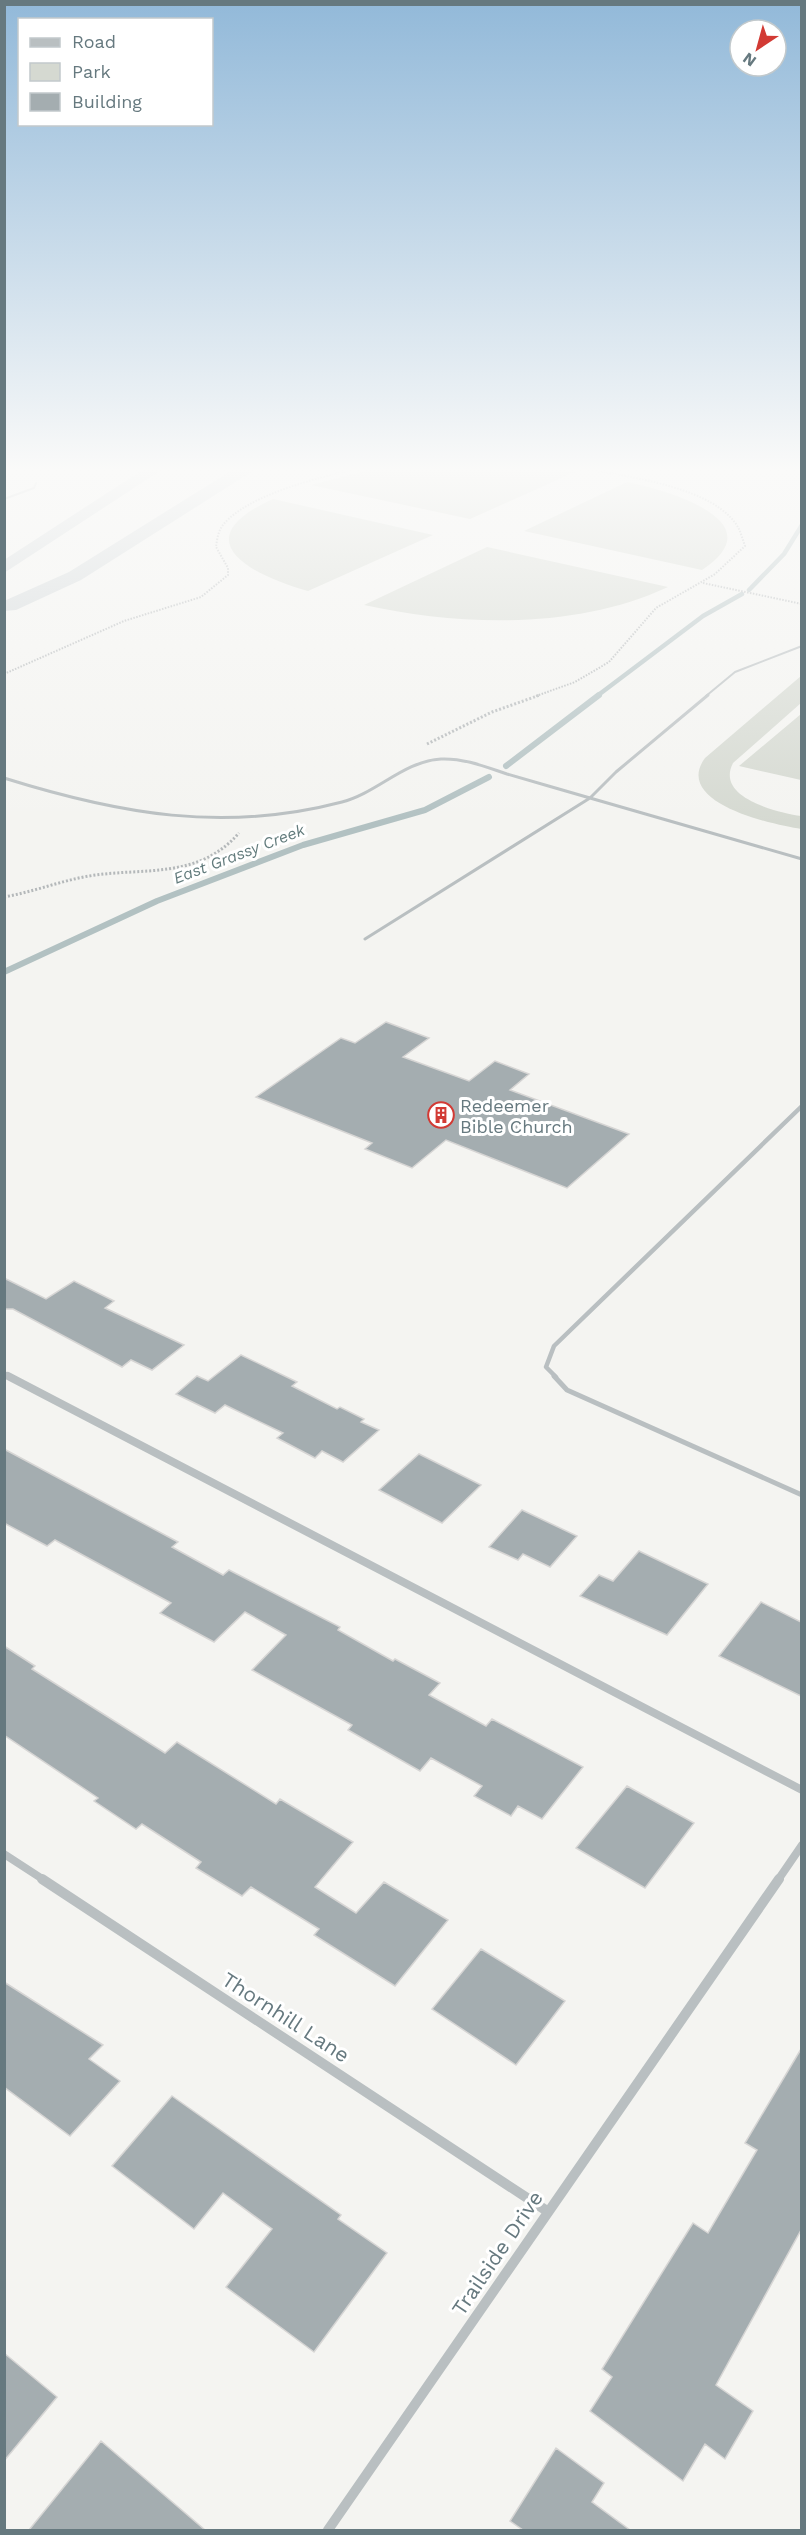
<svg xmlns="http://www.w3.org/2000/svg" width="806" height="2535" font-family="'Work Sans',sans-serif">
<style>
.green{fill:#d5d9d1}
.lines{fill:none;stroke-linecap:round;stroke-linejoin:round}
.stream-far1{stroke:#b2c1c2;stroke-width:4.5}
.stream{stroke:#b2c1c2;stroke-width:6}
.building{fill:#a4adb0;stroke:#d6d5d4;stroke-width:1.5}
.path-far1{stroke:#b4b8ba;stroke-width:2;stroke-dasharray:1.5 1.5;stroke-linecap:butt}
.path{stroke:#b4b8ba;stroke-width:3;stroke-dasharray:2 2;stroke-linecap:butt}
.lane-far3{stroke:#b9bfc1;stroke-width:2}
.lane-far2{stroke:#b9bfc1;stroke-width:3}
.lane-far1{stroke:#b9bfc1;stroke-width:4.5}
.lane{stroke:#b9bfc1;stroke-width:5}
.street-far2{stroke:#b9bfc1;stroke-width:6}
.street-far1{stroke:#b9bfc1;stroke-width:8}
.street{stroke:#b9bfc1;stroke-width:10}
.highway{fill:#cfd5d7;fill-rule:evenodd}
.labels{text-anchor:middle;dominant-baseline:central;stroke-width:6;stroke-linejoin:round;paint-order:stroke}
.far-water-label{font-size:16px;font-style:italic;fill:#627b7c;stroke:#fff}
.poi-label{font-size:18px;fill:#66797f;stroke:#fff;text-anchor:start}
.near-street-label{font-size:21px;fill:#66797f;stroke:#fff}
</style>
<rect width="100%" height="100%" fill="#f4f4f1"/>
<path class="green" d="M373 469H559L575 472 470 519 311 485Z
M627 482C666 490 777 521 702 570L524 531Z
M273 499 433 535 308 591C251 575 182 540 273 499Z
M487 547 668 587C576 630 460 626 364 605Z
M801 676V703L733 763C715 798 777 812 801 816V829C774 825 672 803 705 758Z
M801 714V780L739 766Z"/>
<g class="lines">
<path class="stream-far1" d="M749 590 784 554 802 525
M597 696 703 616 742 594"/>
<path class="stream" d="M506 766 599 695
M4 972 157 901 303 845 425 810 489 777"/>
</g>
<path class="building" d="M386 1022 429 1038 403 1057 469 1081 495 1061 529 1074 510 1090 629 1134 567 1188 446 1140 412 1168 365 1149 372 1143 256 1097 341 1038 355 1043Z
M4 1278 46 1299 74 1281 114 1301 105 1308 184 1345 152 1370 131 1360 122 1367 13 1309H4Z
M241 1355 297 1382 292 1386 337 1409 340 1407 364 1419 361 1422 379 1430 343 1462 322 1451 315 1458 277 1438 283 1433 225 1405 215 1413 176 1394 197 1376 208 1381Z
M4 1449 178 1542 172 1547 223 1575 229 1570 340 1627 338 1630 393 1661 395 1659 440 1683 429 1695 486 1726 492 1719 583 1767 542 1819 518 1806 511 1816 474 1796 482 1786 431 1758 420 1771 348 1730 352 1725 252 1670 286 1635 245 1612 214 1642 160 1613 171 1603 55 1540 47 1546 4 1523Z
M419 1454 481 1485 442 1523 379 1490Z
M522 1510 577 1536 550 1567 523 1554 518 1560 489 1547Z
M639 1551 708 1584 667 1635 580 1596 599 1575 613 1581Z
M761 1602 801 1622V1696L719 1656Z
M4 1646 35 1666 32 1669 165 1753 177 1742 276 1804 280 1799 353 1842 315 1887 356 1913 384 1882 448 1920 395 1986 314 1935 319 1929 251 1887 242 1896 196 1868 201 1862 142 1824 136 1829 94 1801 98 1798 4 1735Z
M627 1786 694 1823 645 1888 576 1848Z
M481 1949 565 2001 516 2065 432 2009Z
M4 1982 103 2045 89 2059 120 2081 70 2136 4 2087Z
M801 2049V2230L716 2385 753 2411 725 2459 705 2444 683 2481 590 2411 612 2377 602 2369 693 2223 708 2233 757 2150 745 2143Z
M172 2096 341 2215 338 2219 387 2253 314 2352 226 2287 272 2229 223 2193 194 2229 112 2166Z
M4 2353 57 2397 4 2461Z
M101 2441 205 2530H29Z
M556 2448 604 2483 592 2502 630 2530H523L510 2521Z"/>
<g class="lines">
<path class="path-far1" d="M703 583 802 604
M4 674 124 621 201 597 228 575V568L216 547C217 540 218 531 223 525 247 495 318 478 354 469
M536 696 575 682 609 662 656 608 715 574 745 546C743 540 741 534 739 529 717 487 628 477 587 469"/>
<path class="path" d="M427 744 492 712 540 695
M4 897C33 892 60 881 89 876 144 867 198 880 239 833"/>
<path class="lane-far3" d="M4 499 34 488 36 483
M706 696 735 672 802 646"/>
<path class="lane-far2" d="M708 695 616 772 590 798 802 859
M4 778C119 814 224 833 342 802 377 793 404 761 441 759 464 758 486 767 507 774 535 782 562 790 590 798
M365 939 590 798"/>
<path class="lane-far1" d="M556 1377 546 1367 554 1346 802 1106"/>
<path class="lane" d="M554 1376 567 1390 802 1495"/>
<path class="street-far2" d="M4 1374 11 1377"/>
<path class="street-far1" d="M8 1376 802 1790
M4 1854 44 1880
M778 1880 802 1845"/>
<path class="street" d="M42 1879 547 2211
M328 2530 779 1879"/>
<path class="highway" d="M144 469H163L4 573V560Z
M234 469H256L81 580 16 610 4 611V601L69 572Z"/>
</g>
<linearGradient id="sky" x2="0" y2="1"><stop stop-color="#92b9d9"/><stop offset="0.57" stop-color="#fafaf9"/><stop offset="1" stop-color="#fafaf9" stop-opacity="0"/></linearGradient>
<rect width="806" height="824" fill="url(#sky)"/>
<defs>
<g id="building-ring" transform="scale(1.35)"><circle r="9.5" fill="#fff" stroke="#d23a34" stroke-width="1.5"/><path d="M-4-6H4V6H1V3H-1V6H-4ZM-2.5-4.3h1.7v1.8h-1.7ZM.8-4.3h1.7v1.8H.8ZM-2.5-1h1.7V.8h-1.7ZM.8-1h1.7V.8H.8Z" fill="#d23a34"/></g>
</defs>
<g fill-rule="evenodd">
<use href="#building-ring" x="441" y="1115"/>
</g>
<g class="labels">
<g class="far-water-label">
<text transform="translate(239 854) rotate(-21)">East Grassy Creek</text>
</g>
<g class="poi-label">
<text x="460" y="1105">Redeemer<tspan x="460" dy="21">Bible Church</tspan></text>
</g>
<g class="near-street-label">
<text transform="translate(286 2017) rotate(33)">Thornhill Lane</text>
<text transform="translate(497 2253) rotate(-56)">Trailside Drive</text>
</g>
</g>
<rect width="806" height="2535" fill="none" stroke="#66797f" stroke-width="12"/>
<rect x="18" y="18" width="195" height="108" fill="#ffffff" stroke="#c2c9cc" stroke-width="1.5"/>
<rect x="30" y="38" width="30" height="9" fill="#b9bfc1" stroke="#c2c9cc" stroke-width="1.5"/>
<text x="72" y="48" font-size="18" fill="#66797f">Road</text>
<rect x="30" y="63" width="30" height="18" fill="#d5d9d1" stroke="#c2c9cc" stroke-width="1.5"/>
<text x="72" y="78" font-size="18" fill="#66797f">Park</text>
<rect x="30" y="93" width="30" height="18" fill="#a4adb0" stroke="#c2c9cc" stroke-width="1.5"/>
<text x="72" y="108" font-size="18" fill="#66797f">Building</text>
<g transform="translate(758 48) rotate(216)"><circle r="28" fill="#ffffff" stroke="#c2c9cc" stroke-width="1.5"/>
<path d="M0-4.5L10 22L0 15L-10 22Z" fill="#d23a34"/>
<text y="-9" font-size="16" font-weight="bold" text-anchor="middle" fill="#66797f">N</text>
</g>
</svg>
